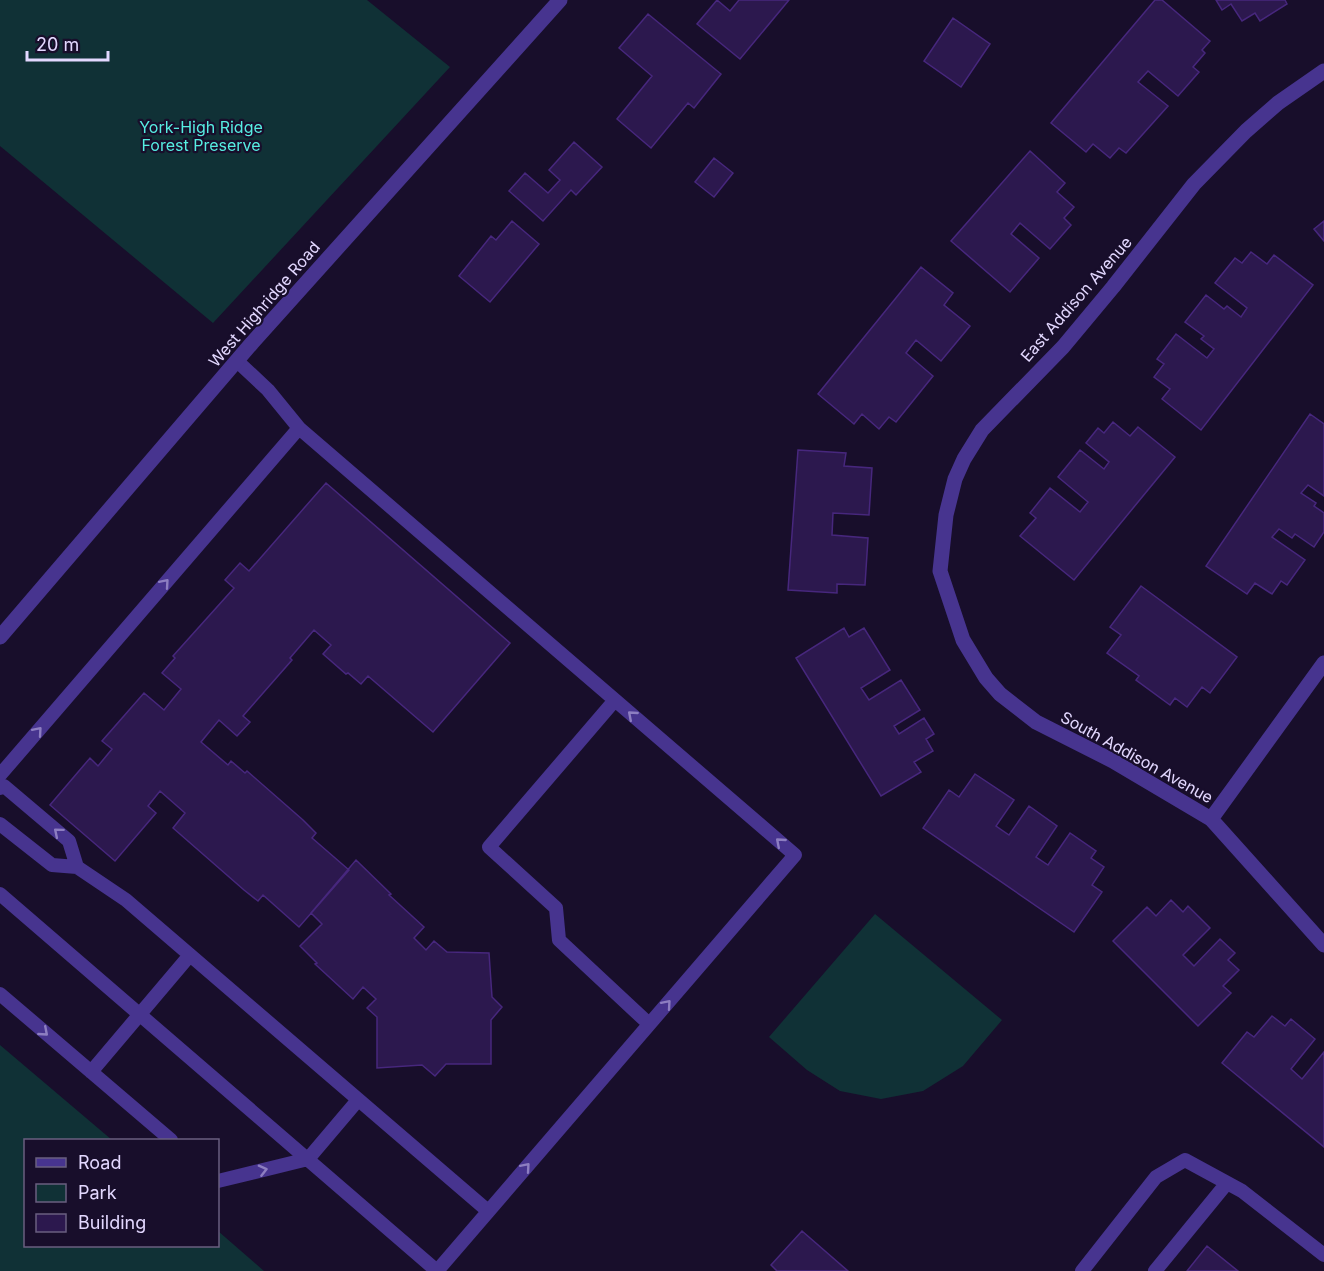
<svg xmlns="http://www.w3.org/2000/svg" width="1324" height="1271" font-family="Inter,sans-serif">
<style>
.green{fill:#103136}
.building{fill:#2c184e;stroke:#47277d;stroke-width:1.5}
.lines{fill:none;stroke-linecap:round;stroke-linejoin:round}
.lane{stroke:#47348f;stroke-width:14}
.street{stroke:#47348f;stroke-width:15}
.oneway{stroke:#8d7ec1}
.labels{text-anchor:middle;dominant-baseline:central;stroke-width:4.5;stroke-linejoin:round;paint-order:stroke}
.park-label{font-size:16px;fill:#56ede1;stroke:#180e2b}
.street-label{font-size:16px;fill:#e3d8ff;stroke:#180e2b}
</style>
<rect width="100%" height="100%" fill="#180e2b"/>
<path class="green" d="M0 0H367L450 67 213 323 0 146Z
M875 914 1002 1020 963 1066 923 1091 881 1099 840 1091 807 1070 769 1037Z
M0 1045 112 1140H26V1246H218V1231L264 1271H0Z"/>
<path class="building" d="M717 0 730 11 739 0H789L740 59 697 24Z
M1155 0H1162L1210 41 1202 50 1205 53 1193 67 1199 72 1178 96 1148 71 1138 82 1168 106 1126 153 1119 148 1110 158 1093 144 1086 152 1051 123Z
M1216 0H1285L1287 4 1260 21 1255 13 1242 21 1231 4 1222 10Z
M648 14 721 74 694 108 688 103 651 148 617 119 652 76 619 48Z
M953 18 990 44 961 87 924 61Z
M574 142 602 167 576 195 571 190 543 221 509 191 525 173 548 193 560 180 549 170Z
M1030 151 1065 183 1057 192 1074 207 1064 218 1071 225 1050 249 1020 223 1011 234 1039 258 1010 292 951 241Z
M714 158 733 173 714 197 695 182Z
M512 221 539 244 490 302 459 276 491 236 496 240Z
M1324 221V241L1314 229Z
M1251 252 1267 264 1274 255 1313 285 1201 430 1162 399 1170 389 1154 377 1164 364 1157 359 1176 334 1207 358 1214 349 1201 339 1204 336 1185 322 1206 295 1224 309 1227 306 1241 317 1247 308 1215 283 1235 258 1242 263Z
M921 267 953 293 944 305 970 326 941 361 916 340 906 353 933 376 896 422 889 417 879 429 862 414 854 424 818 394Z
M1310 414 1324 424V496L1308 485 1301 493 1316 503 1314 506 1324 513V532L1314 547 1295 534 1292 538 1279 529 1272 537 1305 560 1287 585 1281 581 1272 594 1255 583 1247 594 1206 566Z
M1113 422 1130 436 1138 427 1175 457 1074 580 1020 536 1036 518 1030 513 1050 488 1080 512 1088 502 1058 477 1080 450 1104 469 1109 462 1086 443 1098 428 1104 433Z
M798 450 846 453 844 466 872 468 869 515 833 513 832 535 868 538 865 585 837 584V593L788 590Z
M326 483 510 643 433 732 368 676 361 684 348 673 346 674 323 654 331 645 314 630 290 658 292 660 243 716 250 722 237 736 219 720 201 742 228 765 231 761 245 773 247 771 303 820 316 833 312 838 349 870 299 927 263 895 258 901 244 890 173 828 185 813 160 791 148 806 156 813 115 861 50 805 90 758 98 766 112 749 102 741 144 693 164 710 181 689 162 673 175 658 173 656 234 588 225 580 240 563 249 571Z
M1141 586 1237 657 1210 693 1202 687 1187 707 1175 698 1170 705 1136 680 1139 676 1107 653 1121 635 1110 627Z
M844 628 849 637 864 628 890 670 861 688 869 700 901 680 920 710 894 726 899 734 924 718 934 734 926 739 933 751 914 762 921 772 881 796 796 658Z
M975 774 1014 800 996 826 1009 835 1029 806 1057 826 1036 857 1048 865 1070 833 1096 851 1091 858 1104 867 1092 885 1102 892 1074 932 923 828 949 790 959 797Z
M356 860 391 894 389 895 424 927 414 938 426 950 434 941 447 952 489 953 492 997 502 1007 491 1020V1064H446L435 1076 422 1065 377 1068V1017L367 1008 376 999 363 987 353 999 315 964 317 963 300 946 322 924 311 913Z
M1171 900 1183 912 1188 906 1210 928 1183 955 1194 966 1220 939 1235 953 1228 960 1239 970 1223 986 1231 993 1198 1026 1113 941 1147 907 1156 916Z
M1272 1016 1285 1026 1291 1019 1315 1039 1291 1069 1302 1079 1324 1052V1147L1222 1063 1247 1032 1254 1037Z
M802 1231 848 1271H777L771 1265Z
M1207 1246 1238 1271H1187Z"/>
<g class="lines">
<path class="lane" d="M615 700 489 847 556 908 559 940 649 1024
M0 775 299 428
M0 788 4 786 69 841 77 867 126 900 488 1211
M0 824 52 865 77 867
M0 894 437 1271 795 855 299 428 268 390 237 361
M0 994 171 1140
M91 1072 190 955
M218 1181 308 1159 358 1100
M1082 1271 1156 1177 1185 1160 1242 1191 1324 1255
M1155 1271 1227 1183"/>
<path class="street" d="M1324 71 1278 103 1246 131 1194 184 1113 287 1063 347 982 430 964 459 955 479 946 515 940 571 963 640 986 678 1000 694 1036 722 1113 761 1211 819 1324 945
M0 637 252 343 560 0
M1211 819 1324 663"/>
</g>
<defs><path id="oneway-chevron" d="M-2-3.5L2.5 0L-2 3.5" fill="none" stroke-width="1.6" stroke-linecap="round" stroke-linejoin="round" transform="scale(1.5)"/></defs>
<g class="oneway">
<use href="#oneway-chevron" transform="translate(165 583) rotate(-49)"/>
<use href="#oneway-chevron" transform="translate(632 715) rotate(-139)"/>
<use href="#oneway-chevron" transform="translate(38 731) rotate(-49)"/>
<use href="#oneway-chevron" transform="translate(58 832) rotate(-140)"/>
<use href="#oneway-chevron" transform="translate(780 842) rotate(-139)"/>
<use href="#oneway-chevron" transform="translate(667 1004) rotate(-49)"/>
<use href="#oneway-chevron" transform="translate(44 1032) rotate(41)"/>
<use href="#oneway-chevron" transform="translate(526 1167) rotate(-49)"/>
<use href="#oneway-chevron" transform="translate(263 1170) rotate(-14)"/>
</g>
<g class="labels">
<g class="park-label">
<text x="201" y="127">York-High Ridge<tspan x="201" dy="18">Forest Preserve</tspan></text>
</g>
<g class="street-label">
<text transform="translate(1076 299) rotate(-49)">East Addison Avenue</text>
<text transform="translate(264 304) rotate(-49)">West Highridge Road</text>
<text transform="translate(1137 757) rotate(29)">South Addison Avenue</text>
</g>
</g>
<rect x="24" y="1139" width="195" height="108" fill="#180e2b" stroke="#695f80" stroke-width="1.5"/>
<rect x="36" y="1158" width="30" height="9" fill="#47348f" stroke="#695f80" stroke-width="1.5"/>
<text x="78" y="1169" font-size="18" fill="#e3d8ff">Road</text>
<rect x="36" y="1184" width="30" height="18" fill="#103136" stroke="#695f80" stroke-width="1.5"/>
<text x="78" y="1199" font-size="18" fill="#e3d8ff">Park</text>
<rect x="36" y="1214" width="30" height="18" fill="#2c184e" stroke="#695f80" stroke-width="1.5"/>
<text x="78" y="1229" font-size="18" fill="#e3d8ff">Building</text>
<path d="M27 51v9h81v-9" fill="none" stroke="#e3d8ff" stroke-width="3"/>
<text x="36" y="51" font-size="18" fill="#e3d8ff" stroke="#180e2b" stroke-width="4.5" paint-order="stroke">20 m</text>
</svg>
